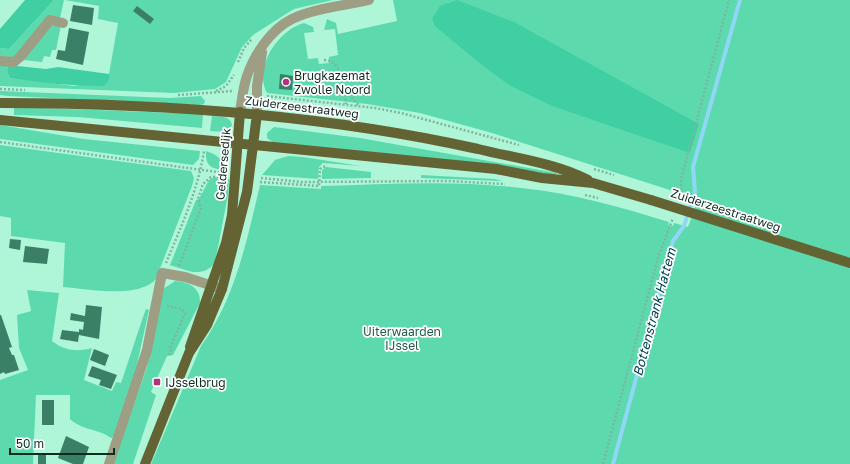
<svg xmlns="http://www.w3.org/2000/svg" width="850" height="464" font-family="'Golos Text',sans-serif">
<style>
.green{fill:#5cdaae}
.forest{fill:#40cfa2}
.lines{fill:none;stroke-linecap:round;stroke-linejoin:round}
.stream{stroke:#90d7f6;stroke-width:4}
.building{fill:#3a7f66}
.path{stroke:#7cb69f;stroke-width:2.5;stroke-dasharray:2 2;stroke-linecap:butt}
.minor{stroke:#9e9e84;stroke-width:10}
.major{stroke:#646333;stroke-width:10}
.major-bridge{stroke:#646333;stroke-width:10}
.poi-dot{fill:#b1327f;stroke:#fff;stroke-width:1.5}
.labels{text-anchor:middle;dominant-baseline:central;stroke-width:3.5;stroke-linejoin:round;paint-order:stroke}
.poi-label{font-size:12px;fill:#0f2c22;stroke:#fff;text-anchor:start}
.street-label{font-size:12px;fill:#0f2c22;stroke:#fff}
.park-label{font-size:12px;fill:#245b48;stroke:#fff}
.water-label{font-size:13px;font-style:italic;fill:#004055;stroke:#fff}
</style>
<rect width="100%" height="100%" fill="#aff6d9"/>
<path class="green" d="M54 0H64L60 18 14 58H0V48L9 49Z
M65 0H333L294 9 253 35 242 47 226 82 215 89 174 93 0 86V64L8 65 7 71 10 78 74 86 109 80V74L118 23 98 19 99 6Z
M393 0H850V464H151L201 346C235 299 247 240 260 185L321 189V186C388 184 455 180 521 188 572 193 620 207 669 222L668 225 673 226 674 223 688 227 698 199 492 133 420 113 367 104 267 93C253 68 278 30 304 23L313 27 314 32 304 33 308 59 318 58 319 64 329 63V57L338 55 335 29 324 30 327 19 336 23 338 34 397 21Z
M61 25 56 50H52L50 57 44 56 42 62 23 60 50 26Z
M0 91 170 98 201 96 205 101 204 104 200 105 8 96 0 95Z
M14 107 203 114 202 128 78 117 14 115Z
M212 116C220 117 230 115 232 125L230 129 225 132 210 131Z
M0 125 84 139 200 151 199 159 193 165 0 139Z
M274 127 360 138 557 173 555 175 274 143 267 138V133Z
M0 145 191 171 194 178 192 186 156 279C139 299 87 289 63 287L65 243 11 236V218L0 216Z
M206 151C216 154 224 160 228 170 213 169 205 168 206 151Z
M288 156 303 157 361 166 323 163 319 167 318 179 262 175 275 160Z
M326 167 371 172V178L322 179V170Z
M421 175 495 179 502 181 421 178Z
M215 177 229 179 228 195 215 263C202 279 186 270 170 265L196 200 199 199 209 180Z
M175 281C189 282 201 288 200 303L173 355 167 356 151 392 156 395 133 464H113L147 367 163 289Z
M27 290 59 293 52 341C65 351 77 352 92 348L84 380 112 391 116 382 121 383 143 317 146 309 149 310 136 369 113 437 111 438C99 429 81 430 70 419V395H36L33 464H0V380L28 370 19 348 17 315 31 311Z"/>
<path class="forest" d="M25 0H54L9 49 0 48V29Z
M457 0 514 22 699 124 690 153 552 106 509 85 477 61 435 26 432 19 440 6Z
M8 65 46 69 58 67 109 74V80L104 86C73 86 41 83 10 78L7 71Z"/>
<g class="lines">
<path class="stream" d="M613 464 673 241 684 226 695 192 693 167 740 0"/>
</g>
<path class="building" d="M73 5 94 8 92 25 70 21Z
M137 6 154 19 150 24 133 11Z
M69 28 89 32 83 65 56 59 58 50 65 51Z
M280 74 293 76 292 90 279 89Z
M10 239 21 240 20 250 9 248Z
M25 246 49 249 47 264 23 262Z
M86 305 102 307 99 339 79 335 78 342 60 339 62 330 79 332V329L83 330 84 322 70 320 71 313 85 316Z
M0 315H1L12 347 9 348 12 355H14L19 370 5 374 4 372 0 374Z
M94 349 109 355 105 366 90 360Z
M92 366 117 375 111 389 99 385 101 380 88 376Z
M42 400H54V425H42Z
M66 436 89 447 83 464H73L58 458Z
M38 454H46V464H38Z"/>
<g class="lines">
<path class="path" d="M324 60C344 61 343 88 346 104
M238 62 244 48 252 39
M344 88 359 106
M0 89 25 90
M216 91 226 86 234 75
M178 95 233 91
M267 96 375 108 401 113 519 145
M0 142 224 173
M594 169 614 175
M261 178 302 182 447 181 505 184
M260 182 319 186 320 169 327 165
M585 195 598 198
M679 198 681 190V179L729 0
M166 263C181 227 198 190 204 151
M179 266 201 208 198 199 203 184 211 177H223
M167 306 182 309 185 313 170 348 171 351 169 356
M603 464 658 258 673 218"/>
<path class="minor" d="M0 61 14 62 20 57 50 20 63 23
M240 112C242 100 243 87 247 76 254 55 271 29 292 19 315 8 344 6 369 0
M257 114V86L262 52
M109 464 147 350 162 273 185 277 222 289"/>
<path class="major" d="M0 103C160 103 321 114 478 149 514 158 555 163 588 180
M0 120 496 169 542 178 593 183 651 200
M190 347 226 243 232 215 240 112
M145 464 189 353 207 325 222 289 247 192 257 114"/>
<path class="major-bridge" d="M651 200 850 263"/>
</g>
<g class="poi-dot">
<circle cx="286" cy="82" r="4"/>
<rect x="153" y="378" width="8" height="8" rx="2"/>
</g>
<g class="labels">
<g class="poi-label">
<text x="294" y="75">Brugkazemat<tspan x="294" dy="14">Zwolle Noord</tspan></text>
<text x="165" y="382">IJsselbrug</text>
</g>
<g class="street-label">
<text transform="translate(302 107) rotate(7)">Zuiderzeestraatweg</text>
<text transform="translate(223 164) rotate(-85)">Geldersedijk</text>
<text transform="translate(726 210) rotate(18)">Zuiderzeestraatweg</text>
</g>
<g class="park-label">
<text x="402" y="331">Uiterwaarden<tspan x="402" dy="14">IJssel</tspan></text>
</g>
<g class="water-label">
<text transform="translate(654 312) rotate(-75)">Bottenstrank Hattem</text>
</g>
</g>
<path d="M10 448v6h104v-6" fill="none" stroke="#0f2c22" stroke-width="2"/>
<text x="16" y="448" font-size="12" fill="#0f2c22" stroke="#ffffff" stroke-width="3" paint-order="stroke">50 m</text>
</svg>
